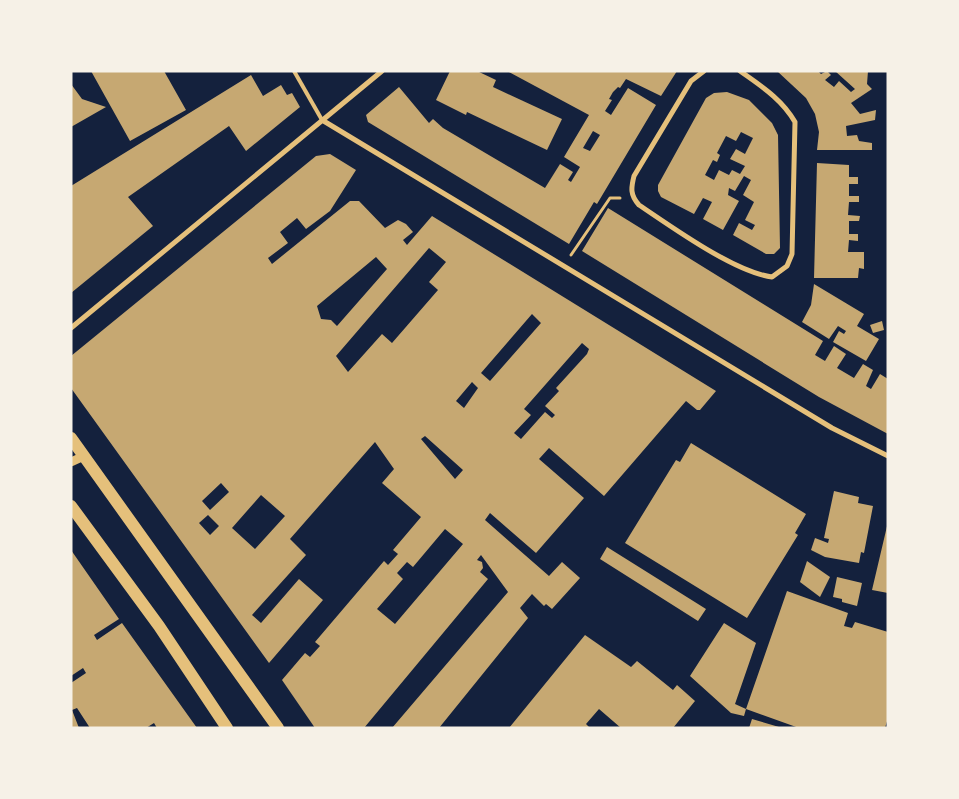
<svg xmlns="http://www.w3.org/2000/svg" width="959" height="799" font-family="'Source Sans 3',sans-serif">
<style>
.building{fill:#c6a872;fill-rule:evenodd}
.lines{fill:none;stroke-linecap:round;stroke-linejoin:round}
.path{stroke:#e5c07b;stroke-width:3}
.service{stroke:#e5c07b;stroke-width:4}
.minor{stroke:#e5c07b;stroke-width:5}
.tertiary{stroke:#e5c07b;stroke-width:9}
.primary{stroke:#e5c07b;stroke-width:12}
</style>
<rect width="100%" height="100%" fill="#14213d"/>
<path class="building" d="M91 71H164L186 110 130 141Z
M450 71H477L496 80 493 87 562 119 547 150 467 112 466 115 436 100Z
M507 71H677L661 96 626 79 620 88 618 87 613 92 609 99 612 100 605 111 611 115 628 88 656 105 597 204 594 202 569 244 368 122 366 115 399 87 429 123 433 119 443 128 545 188 560 164 573 172 568 180 571 182 580 167 564 157 589 115ZM593 131 600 135 590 151 583 148Z
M777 71H818L821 74 827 71 831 75 825 80 834 87 839 81 851 92 855 89 835 71H868L867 84 872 89 851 103 860 114 876 110 875 120 846 126 847 136 857 135 859 141 872 143V150H817L819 132 815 114 806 98Z
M251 75 263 96 281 85 287 95 292 93 300 107 246 151 229 126 128 197 153 226 71 293V186Z
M71 84 82 99 106 107 71 127Z
M727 92 749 100 772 123 778 135 780 248 774 254H766L733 235 739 223 752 230 755 225 745 220 754 202 743 195 751 180 744 176 735 191 729 188 728 195 739 201 723 230 703 219 712 202 703 198 694 214 661 197 658 191V185L706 98 714 93ZM741 132 753 138 745 154 736 149 730 159 745 166 740 174 732 170 729 175 719 170 714 180 705 175 713 160 717 162 720 155 717 153 726 136 736 141Z
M330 154 356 170 330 211 306 229 297 218 280 232 288 243 268 258 272 264 350 201H359L385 228 398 220 406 224 413 232 403 240 407 245 432 216 716 391 700 410H697L686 401 604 496 549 448 539 459 584 498 536 553 490 513 485 520 549 576 562 562 580 578 552 609 546 604 544 606 532 594 520 608 528 618 439 728H392L508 592 481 555 477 560 482 562 483 568 480 572 488 579 364 728H315L282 680 305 653 310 657 320 646 315 642 384 561 388 565 398 554 393 550 421 517 382 483 394 469 375 442 290 539 306 555 252 615 261 623 299 579 323 600 269 663 71 388V356L316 156ZM429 248 446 262 429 282 438 290 392 343 382 334 348 372 336 356ZM376 257 387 269 337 326 331 320 321 319 317 306ZM532 314 541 323 490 381 481 373ZM582 343 589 349 587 354 556 388 559 391 545 406 555 415 552 418 545 412 521 439 514 433 531 415 524 409ZM472 382 478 388 464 408 456 401ZM425 436 463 470 455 479 421 439ZM221 483 229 492 210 510 202 501ZM261 495 285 516 255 549 232 528ZM208 515 219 526 210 535 199 523ZM445 529 463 544 395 624 377 609 403 579 397 573 407 562 413 567Z
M817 163 849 165V177H858V184H849V196H859V202H849L848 215 860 216 859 221H849V234H858V241L849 240 848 252H864V269L859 268 858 278H814Z
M608 208 823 341 815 355 825 361 834 346 846 354 837 368 854 378 863 364 873 370 866 386 871 389 880 374 888 379V434L819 397 582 251Z
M814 284 864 314 857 326 879 339 866 361 833 342 839 331 844 334 846 331 838 326 829 339 802 322 811 305Z
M882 321 884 330 873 333 870 325Z
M691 443 806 514 795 533 798 535 747 618 625 543 676 460 680 462Z
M834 491 859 497 858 503 873 506 864 553 861 552 859 563 825 557 811 550 815 538 828 543 829 539 824 538Z
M888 522V593L872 590Z
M607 547 706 609 698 621 600 559Z
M71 550 119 619 94 635 97 640 122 623 197 728H157L154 723 146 728H90L77 708 72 710 79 728H72L71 683 86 673 83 668 71 676Z
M807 561 830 577 820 597 800 582Z
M837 577 862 583 857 606 842 602V599L833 597Z
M787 591 848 613 844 626 852 628 855 622 888 632V718L885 728H799L746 709Z
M724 623 756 643 735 704 746 709 744 716 731 713 690 676Z
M585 635 631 667 637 661 673 690 677 685 695 701 673 728H621L599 709 586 724 590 728H509Z
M752 719 779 727V728H749Z"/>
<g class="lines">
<path class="path" d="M571 255 610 198H620"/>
<path class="service" d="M294 71 322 120"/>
<path class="minor" d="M704 71 691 81 634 176C631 188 630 195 639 205 672 227 734 272 772 277L787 266 792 254 795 122C782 99 761 86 740 71
M322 120 832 428 888 456
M71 328 382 71"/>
<path class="tertiary" d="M71 462 84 456"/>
<path class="primary" d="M71 438 278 728
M71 506 159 626 227 728"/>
</g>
<rect width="959" height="799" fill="none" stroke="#f6f1e7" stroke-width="145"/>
</svg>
